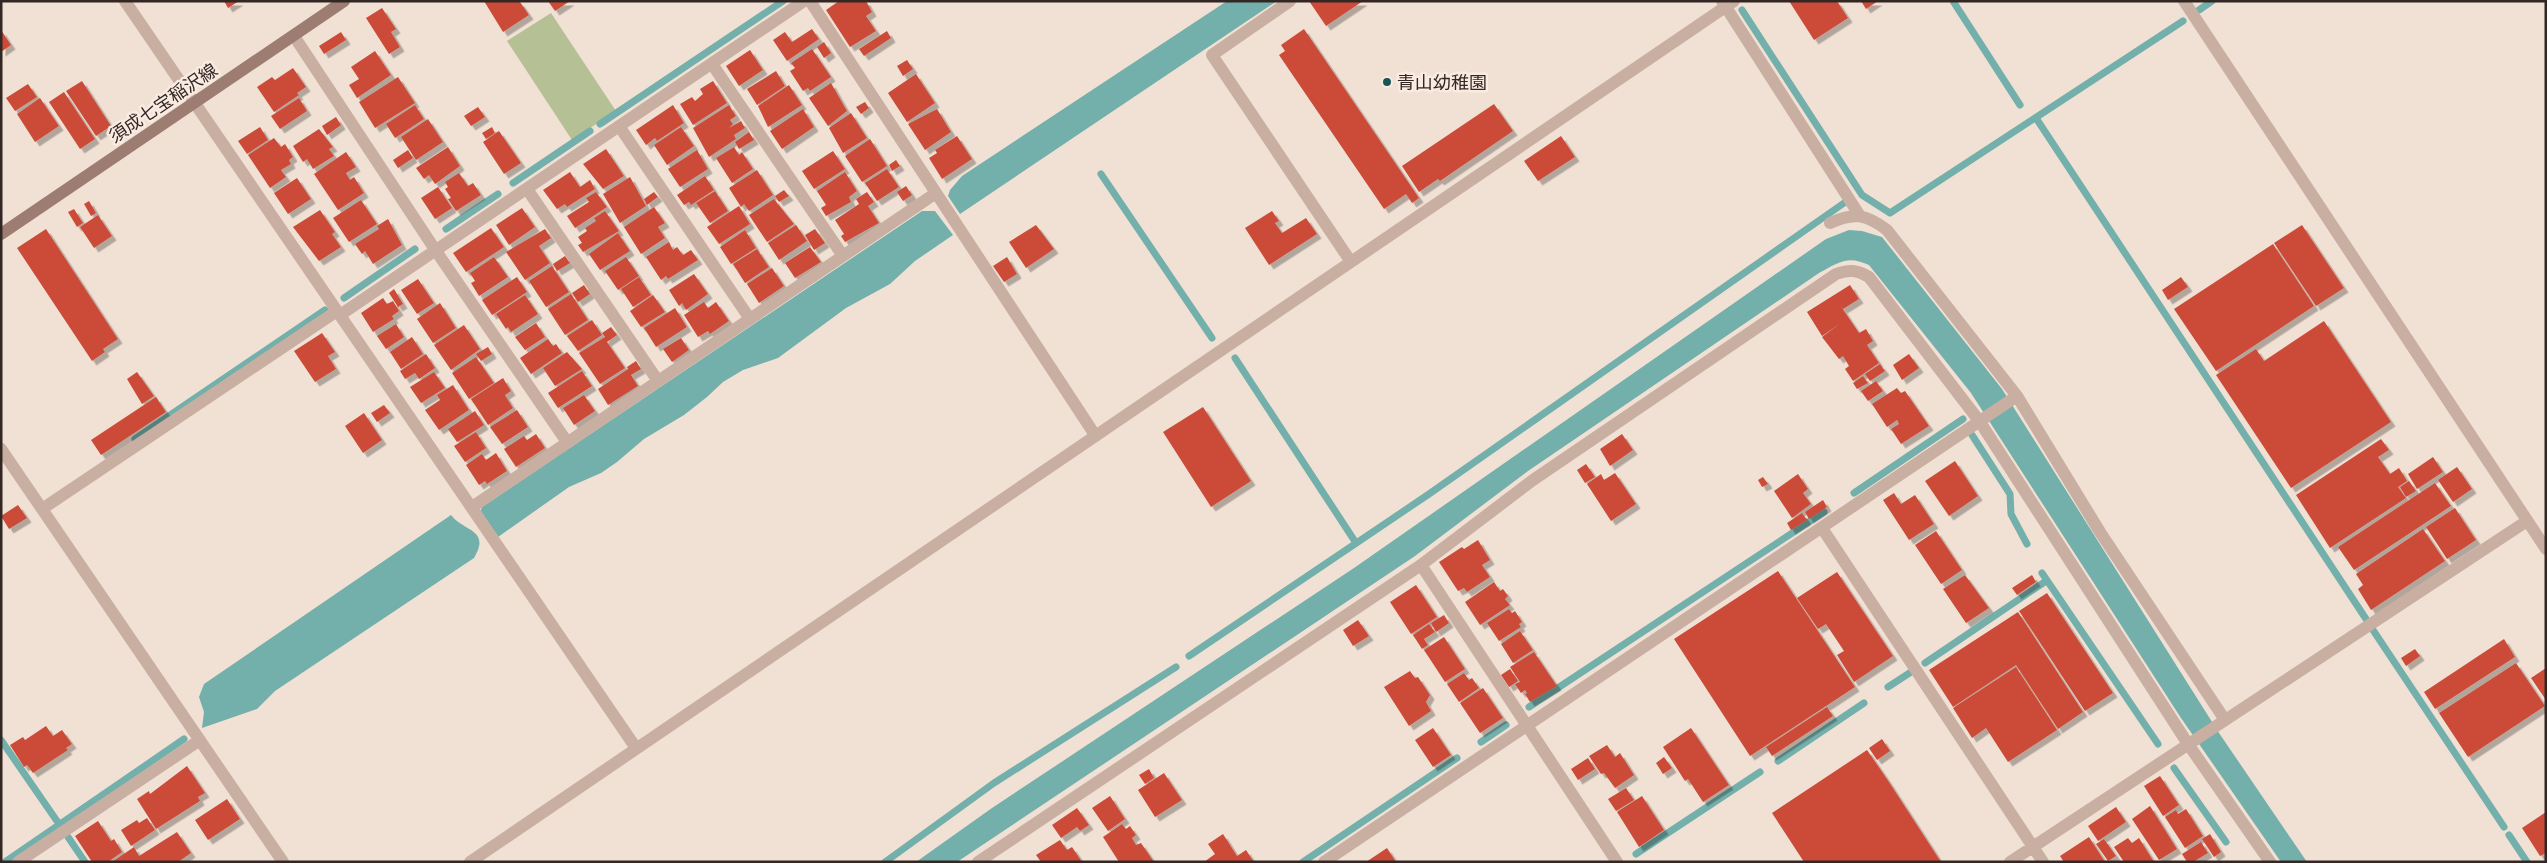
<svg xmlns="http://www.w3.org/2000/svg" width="2547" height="863" font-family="Raleway,'Noto Sans JP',sans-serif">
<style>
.green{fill:#b6c095}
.water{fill:#73afab}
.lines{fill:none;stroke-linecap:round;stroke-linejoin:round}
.stream{stroke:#73afab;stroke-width:7}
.building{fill:#cb4c39;filter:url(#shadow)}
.street{stroke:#c9afa1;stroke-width:12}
.secondary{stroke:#9d7d72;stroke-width:12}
.poi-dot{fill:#185553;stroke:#f9ebe1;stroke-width:2}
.labels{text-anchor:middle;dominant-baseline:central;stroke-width:5;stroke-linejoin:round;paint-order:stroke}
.poi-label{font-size:18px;fill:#332724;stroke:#f9ebe1;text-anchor:start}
.street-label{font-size:18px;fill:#332724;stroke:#f9ebe1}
</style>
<defs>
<filter id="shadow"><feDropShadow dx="4.5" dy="4.5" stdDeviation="0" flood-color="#0004"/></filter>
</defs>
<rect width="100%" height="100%" fill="#f1e1d5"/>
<path class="green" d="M551 13 616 111 572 140 507 41Z"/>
<path class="water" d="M1227 1H1277L960 214 948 196 950 190 962 176Z
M922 211H935L953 235 915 261 890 284 846 308 778 358 743 370 723 382 707 397 684 415 644 439 617 462 601 473 569 487 498 537 480 512 482 507Z
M1849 230 1862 231 1882 237 2002 389 2219 733 2307 862H2281L2181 718 1971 393 1869 265C1848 255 1839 262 1819 273L1528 471 1415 556 957 862H916L992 808 1354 568 1826 239Z
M451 515C464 532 491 529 474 558L275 691 257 709 202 728 204 712 199 697 204 684Z"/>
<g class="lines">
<path class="stream" d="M1953 1 2020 105
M1742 10 1862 195 1890 213 2183 21
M2199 10 2212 1
M2036 118 2366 619
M600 124 783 1
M1101 174 1212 338
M513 183 590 131
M446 229 498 194
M344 298 415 249
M1235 358 1356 543
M1972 435 2010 494 2011 514 2027 544
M135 439 325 310
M1854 493 1963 419
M2042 573 2158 744
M2373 630 2504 827
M1189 656 1429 494 1844 203
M1925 663 2046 581
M1888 687 1911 672
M1529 707 1824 512
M1 740 59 824
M1481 742 1506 725
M1778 761 1864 703
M2174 768 2226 842
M2509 835 2527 862
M68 837 85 862
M1636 854 1760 772
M5 862 184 739
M885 862 994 783 1176 667
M1303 862 1457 758"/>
</g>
<path class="building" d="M224 1H239L228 8Z
M484 1 520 2 529 15 503 32Z
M548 1H570L555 11Z
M839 1H866L872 12 866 16 876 31 850 47 826 10Z
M1309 1H1363L1326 26Z
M1789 1H1837L1848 18 1814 40Z
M1861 1H1878L1866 9Z
M382 8 396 29 391 32 400 47 389 54 366 18Z
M812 29 819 39 787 61 773 40 785 32 792 42Z
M1304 29 1419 198 1412 203 1406 194 1384 209 1279 55 1285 51 1281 45Z
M1 30 11 45 1 52Z
M887 31 891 38 864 56 859 49Z
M341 32 346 40 324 54 319 46Z
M824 42 831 53 824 58 817 47Z
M812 49 831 77 810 91 808 88 803 91 790 71 795 68 791 63Z
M750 50 763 70 739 86 726 66Z
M375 51 391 75 357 98 349 85 359 79 351 67Z
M907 60 913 69 903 76 897 66Z
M293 68 306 87 297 93 299 95 274 112 257 87 272 77 275 80Z
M776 71 785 86 757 105 747 89Z
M916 74 935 103 907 122 888 93Z
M398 77 415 103 375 128 359 102Z
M82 81 111 126 96 136 66 91Z
M713 81 727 103 693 125 680 104 692 97 695 101 703 94 700 89Z
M831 83 847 111 828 126 809 98Z
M28 84 37 97 15 111 6 98Z
M789 85 802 105 768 127 758 106Z
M64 92 95 139 80 149 49 102Z
M40 98 59 126 35 142 17 114Z
M299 98 307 111 280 129 271 116Z
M865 102 869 108 861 114 856 107Z
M1494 104 1513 131 1440 181 1438 179 1419 192 1402 166Z
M415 105 424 119 395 138 386 124Z
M673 105 684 123 657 141 655 138 646 145 636 130Z
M729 105 736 116 730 120 733 124 729 128 741 121 745 128 734 135 736 139 709 157 693 128Z
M478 107 485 117 471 126 464 116Z
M803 109 814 127 782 149 770 131Z
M937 109 951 132 925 150 908 124Z
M851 113 867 138 843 153 829 128Z
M336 117 341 125 327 135 322 126Z
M428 119 443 142 416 160 401 137Z
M260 127 268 140 247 154 238 141Z
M492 127 495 133 486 139 482 133Z
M681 127 694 146 667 165 654 145Z
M319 129 333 147 329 149 334 156 313 169 307 159 303 162 293 146Z
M499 131 521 163 504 174 483 142Z
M749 132 754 140 739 149 735 142Z
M957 136 972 159 942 179 929 158 937 153 935 150Z
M1561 136 1575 157 1538 181 1524 161Z
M274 138 281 147 285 144 293 157 289 160 291 164 281 170 286 177 270 188 248 155Z
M870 139 887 166 862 182 845 156Z
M448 147 460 166 435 184 429 175 424 179 416 168Z
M734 147 739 155 742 152 753 169 732 183 716 158Z
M606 149 624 176 603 189 583 164Z
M408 150 413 158 398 168 393 160Z
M697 150 708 169 680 187 668 169Z
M833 151 845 169 814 189 802 171Z
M346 152 356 167 346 173 350 180 354 177 364 193 338 210 314 174Z
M896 160 900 166 892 171 889 165Z
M887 169 899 187 877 201 865 183Z
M757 170 773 195 749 211 744 204 741 207 729 188Z
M570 172 580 187 590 180 595 189 567 207 565 204 557 209 543 190Z
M845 172 857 191 849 197 851 202 826 216 821 208 826 205 817 191Z
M459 173 468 186 473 183 481 195 456 211 448 199 451 198 445 189 448 187 445 182Z
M705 176 714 190 691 205 689 202 684 205 677 195Z
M630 177 646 206 620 223 603 194Z
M297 178 311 199 288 214 274 193Z
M906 186 912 195 903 201 897 192Z
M438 187 452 208 435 219 421 198Z
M784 190 789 196 779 202 775 196Z
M715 191 728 211 710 223 696 203Z
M596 192 607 207 575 228 567 216 589 202 586 198Z
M654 192 658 197 647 205 644 199Z
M867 192 874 202 868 206 879 223 845 242 841 236 844 234 835 220 859 204 856 199Z
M774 199 794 224 767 242 749 215Z
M361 200 377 224 349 242 333 218Z
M89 201 96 213 91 216 84 204Z
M739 206 750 224 719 244 707 227Z
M654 207 665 223 658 227 665 238 641 254 624 227Z
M522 208 535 227 509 245 496 225Z
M74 209 83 223 77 227 68 212Z
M320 210 335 232 332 234 341 247 319 261 293 227Z
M605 211 619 231 583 252 578 245 582 243 578 237 587 231 585 228 596 221 594 218Z
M1272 211 1279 221 1275 223 1282 233 1306 218 1317 234 1269 265 1245 228Z
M98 215 112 236 94 248 80 227Z
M388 219 402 245 373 264 365 251 362 254 355 244 379 229 377 226Z
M796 225 807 241 779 260 768 243Z
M1036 225 1054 249 1026 268 1009 242Z
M2302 225 2344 288 2316 306 2274 243Z
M491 228 504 247 466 272 453 253Z
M46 229 118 339 103 349 105 352 92 361 17 248Z
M545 229 551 238 539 246 550 263 525 280 506 252Z
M815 229 825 243 814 250 805 235Z
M745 230 756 248 731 264 720 247Z
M618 233 630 251 600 270 589 254Z
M669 242 673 250 677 247 683 255 691 250 698 260 668 279 666 276 661 280 646 257Z
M2273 244 2314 306 2216 371 2174 309Z
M810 247 821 262 795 278 785 263Z
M757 249 769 267 745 283 733 264Z
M565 256 570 263 557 271 553 264Z
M494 257 508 277 479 296 471 283 475 281 470 273Z
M626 257 639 276 618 290 605 271Z
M1007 257 1017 274 1004 282 993 266Z
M552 266 569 292 546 307 529 281Z
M772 268 784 286 759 303 747 284Z
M694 274 708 294 686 310 682 303 679 306 669 290Z
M517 277 527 292 492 315 482 300Z
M639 277 651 295 633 307 621 289Z
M2181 277 2188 287 2168 300 2162 290Z
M418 279 434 303 417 314 401 290Z
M584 285 590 294 578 302 572 293Z
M1850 285 1859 299 1843 309 1840 305 1859 333 1866 329 1873 341 1867 345 1879 363 1853 381 1845 369 1849 366 1843 356 1839 359 1822 337 1841 323 1822 336 1807 312Z
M394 289 403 304 398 307 389 293Z
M571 294 588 320 565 335 548 309Z
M525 295 538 314 511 332 508 327 506 329 496 314Z
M653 295 665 312 641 327 630 311Z
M383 298 387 304 393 301 399 311 392 316 394 319 373 332 361 313Z
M704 302 708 308 716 302 729 321 710 334 708 331 698 337 684 315Z
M440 303 456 328 433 343 417 319Z
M675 308 687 327 656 347 644 328Z
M592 320 602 335 578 351 567 336Z
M2324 321 2391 422 2291 488 2216 375 2256 349 2264 361Z
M536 323 545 337 525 350 515 337Z
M396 324 404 337 386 349 377 336Z
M464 325 480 349 451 370 434 345Z
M611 327 617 335 607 342 625 368 600 384 579 353 605 337 602 333Z
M322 333 335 352 328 356 336 369 315 382 294 351Z
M412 337 423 354 401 369 390 352Z
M681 338 689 350 672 362 663 349Z
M548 339 553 346 556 344 562 353 531 374 520 358Z
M488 347 492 354 481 361 476 354Z
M567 352 582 369 555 386 543 368Z
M426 354 435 368 419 379 415 373 405 379 400 371Z
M1909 354 1919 368 1902 380 1893 365Z
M476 357 494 383 469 399 452 373Z
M636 361 641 369 631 375 638 386 608 405 598 389 628 369 627 367Z
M1880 364 1885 371 1870 381 1865 374Z
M582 371 592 386 558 408 548 393Z
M137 372 154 396 142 404 127 379Z
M434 372 445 388 421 403 410 387Z
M1863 376 1868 383 1857 389 1853 383Z
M503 378 511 391 505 395 513 408 488 425 471 399Z
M1876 381 1883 391 1868 401 1861 391Z
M453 385 469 410 439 430 425 410 440 400 437 395Z
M1897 388 1901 393 1905 391 1929 426 1901 444 1891 429 1899 424 1897 420 1887 427 1872 404Z
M584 395 595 411 574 425 563 408Z
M156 397 166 412 101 455 91 440Z
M384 405 390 413 377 422 371 413Z
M1203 407 1251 481 1211 507 1163 432Z
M517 410 528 427 502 444 490 427Z
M475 411 484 425 457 442 448 429Z
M364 413 382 440 363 453 345 426Z
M476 432 486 448 465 462 454 446Z
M536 434 545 448 516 467 504 449 524 436 527 440Z
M1622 434 1633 450 1610 466 1600 449Z
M2381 439 2389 450 2378 457 2390 474 2399 468 2407 481 2398 487 2406 498 2330 548 2296 495Z
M496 453 507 471 487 484 485 481 479 485 466 465 482 454 486 460Z
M2433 457 2443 472 2417 489 2408 474Z
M1955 461 1978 496 1949 516 1925 481Z
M1586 464 1595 477 1585 483 1577 470Z
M2457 467 2472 489 2453 502 2438 480Z
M1615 473 1636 504 1611 521 1587 484 1601 474 1604 480Z
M1798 474 1808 489 1803 493 1811 504 1792 518 1774 491Z
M1763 477 1768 484 1762 487 1758 480Z
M2409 481 2416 491 2406 497 2400 487Z
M2435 483 2451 506 2354 570 2338 547Z
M1894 493 1901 504 1915 495 1934 524 1909 540 1883 500Z
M1823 500 1827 507 1809 519 1805 512Z
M18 505 27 518 9 529 1 516Z
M2455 508 2476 540 2447 559 2426 527Z
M1802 513 1807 520 1791 530 1787 523Z
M2423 529 2445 561 2371 610 2358 589 2363 585 2356 574Z
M1936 531 1962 570 1941 584 1915 545Z
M1478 540 1490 560 1482 565 1490 577 1467 592 1464 588 1458 591 1439 562 1462 547 1464 549Z
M1778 571 1855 687 1750 756 1674 639Z
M1837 572 1893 656 1854 682 1837 655 1844 651 1826 624 1818 629 1797 598Z
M1965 575 1989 608 1966 623 1943 589Z
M2032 575 2036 582 2017 595 2012 588Z
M1494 582 1500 591 1503 589 1508 596 1505 599 1510 605 1480 625 1465 602Z
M1416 585 1437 617 1411 634 1390 602Z
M2047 593 2113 693 2085 711 2019 611Z
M1509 609 1512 613 1515 611 1522 622 1519 624 1521 627 1499 641 1487 623Z
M2018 612 2083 712 2058 729 2016 665 1953 707 1929 670Z
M1444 615 1449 623 1436 632 1431 623Z
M1358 620 1369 636 1353 646 1343 630Z
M1429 624 1435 632 1424 639 1428 645 1422 649 1413 635Z
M1520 631 1533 650 1513 663 1501 644Z
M1444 637 1465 669 1445 682 1424 650Z
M2504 639 2515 657 2435 709 2424 692Z
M2415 649 2420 656 2406 666 2401 658Z
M1534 652 1557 686 1530 702 1525 694 1527 693 1525 690 1521 693 1515 684 1520 682 1510 667Z
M2516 663 2545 706 2468 757 2439 713Z
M2016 667 2057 730 2008 762 1986 728 1972 738 1953 708Z
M2546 668V700L2531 678Z
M1510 669 1518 681 1509 687 1501 675Z
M1410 671 1415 678 1418 677 1430 695 1426 702 1431 711 1409 726 1384 687Z
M1464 673 1469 680 1472 678 1479 688 1459 702 1447 684Z
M1483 688 1503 718 1480 733 1460 703Z
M1827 707 1833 716 1772 756 1766 747Z
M46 726 53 736 62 730 72 744 66 748 68 750 33 773 27 765 24 767 10 745 23 737 25 740Z
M1433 728 1451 755 1433 767 1415 740Z
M1691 728 1729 785 1703 802 1688 779 1685 781 1663 747Z
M1882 739 1890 751 1877 760 1869 748Z
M1607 745 1615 757 1620 753 1634 775 1615 788 1604 773 1601 774 1589 756Z
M1867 750 1887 779 1941 862H1804L1772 813Z
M1664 757 1672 768 1663 774 1656 763Z
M1588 758 1595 769 1578 780 1571 769Z
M187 766 205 793 198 797 200 801 156 829 137 799 149 791 150 794Z
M1149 769 1154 778 1145 784 1139 775Z
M1164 773 1182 800 1155 817 1138 790Z
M2160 776 2179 805 2163 816 2144 786Z
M1626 788 1634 800 1616 811 1608 799Z
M1110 796 1125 819 1108 831 1092 808Z
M1642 796 1664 830 1639 847 1617 812Z
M227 799 240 819 208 840 195 820Z
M2150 806 2177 849 2159 860 2132 819Z
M2116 807 2126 822 2098 841 2088 826Z
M1077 808 1089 825 1080 831 1077 827 1061 838 1052 825Z
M2186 809 2203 836 2185 848 2165 817 2176 810 2178 814Z
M2546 812V853L2540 856 2522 828Z
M147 818 155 830 131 846 121 830 137 820 139 823Z
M98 821 111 841 114 839 122 852 108 862H92L75 836Z
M1122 824 1126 829 1130 826 1136 835 1132 838 1136 845 1141 843 1154 862H1119L1103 837Z
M177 832 191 853 178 862H112L134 847 139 856Z
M1223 834 1237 856 1246 850 1254 862H1204L1215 854 1208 844Z
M2210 834 2221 852 2214 857 2202 839Z
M2089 837 2105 862H2064L2060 856Z
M2128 838 2132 843 2139 838 2154 862H2124L2114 847Z
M2104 839 2116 856 2108 861 2096 844Z
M1060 840 1067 850 1072 847 1082 862H1041L1036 855Z
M2201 842 2208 853 2193 862H2187L2182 854Z
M1387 848 1396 862H1366Z"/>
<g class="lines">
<path class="street" d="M125 1 636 748
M810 1 1095 435
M1290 1 1212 55 1351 262
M1722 1 1860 216
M2184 1 2546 549
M294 36 436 251 567 442
M712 64 843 256
M619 126 750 319
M527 189 658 381
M1830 223C1854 212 1866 214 1887 230L2017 396 2100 532 2225 720
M340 315 804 1
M1 449 283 862
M472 507 936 193
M42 509 337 311
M1822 528 2043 862
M1421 565 1617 862
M18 862 200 740
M470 862 1734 1
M978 862 1421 565 1533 480 1836 274C1849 269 1857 270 1869 277L1980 422 2188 744 2270 862
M1324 862 2017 396
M2010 862 2527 521"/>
<path class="secondary" d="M1 234 344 1"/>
</g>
<circle class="poi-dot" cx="1387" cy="82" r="5"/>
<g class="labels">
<g class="poi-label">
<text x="1397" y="82">青山幼稚園</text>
</g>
<g class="street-label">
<text transform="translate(163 103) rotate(-34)">須成七宝稲沢線</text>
</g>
</g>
<rect width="2547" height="863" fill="none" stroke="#332724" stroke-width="5"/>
</svg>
